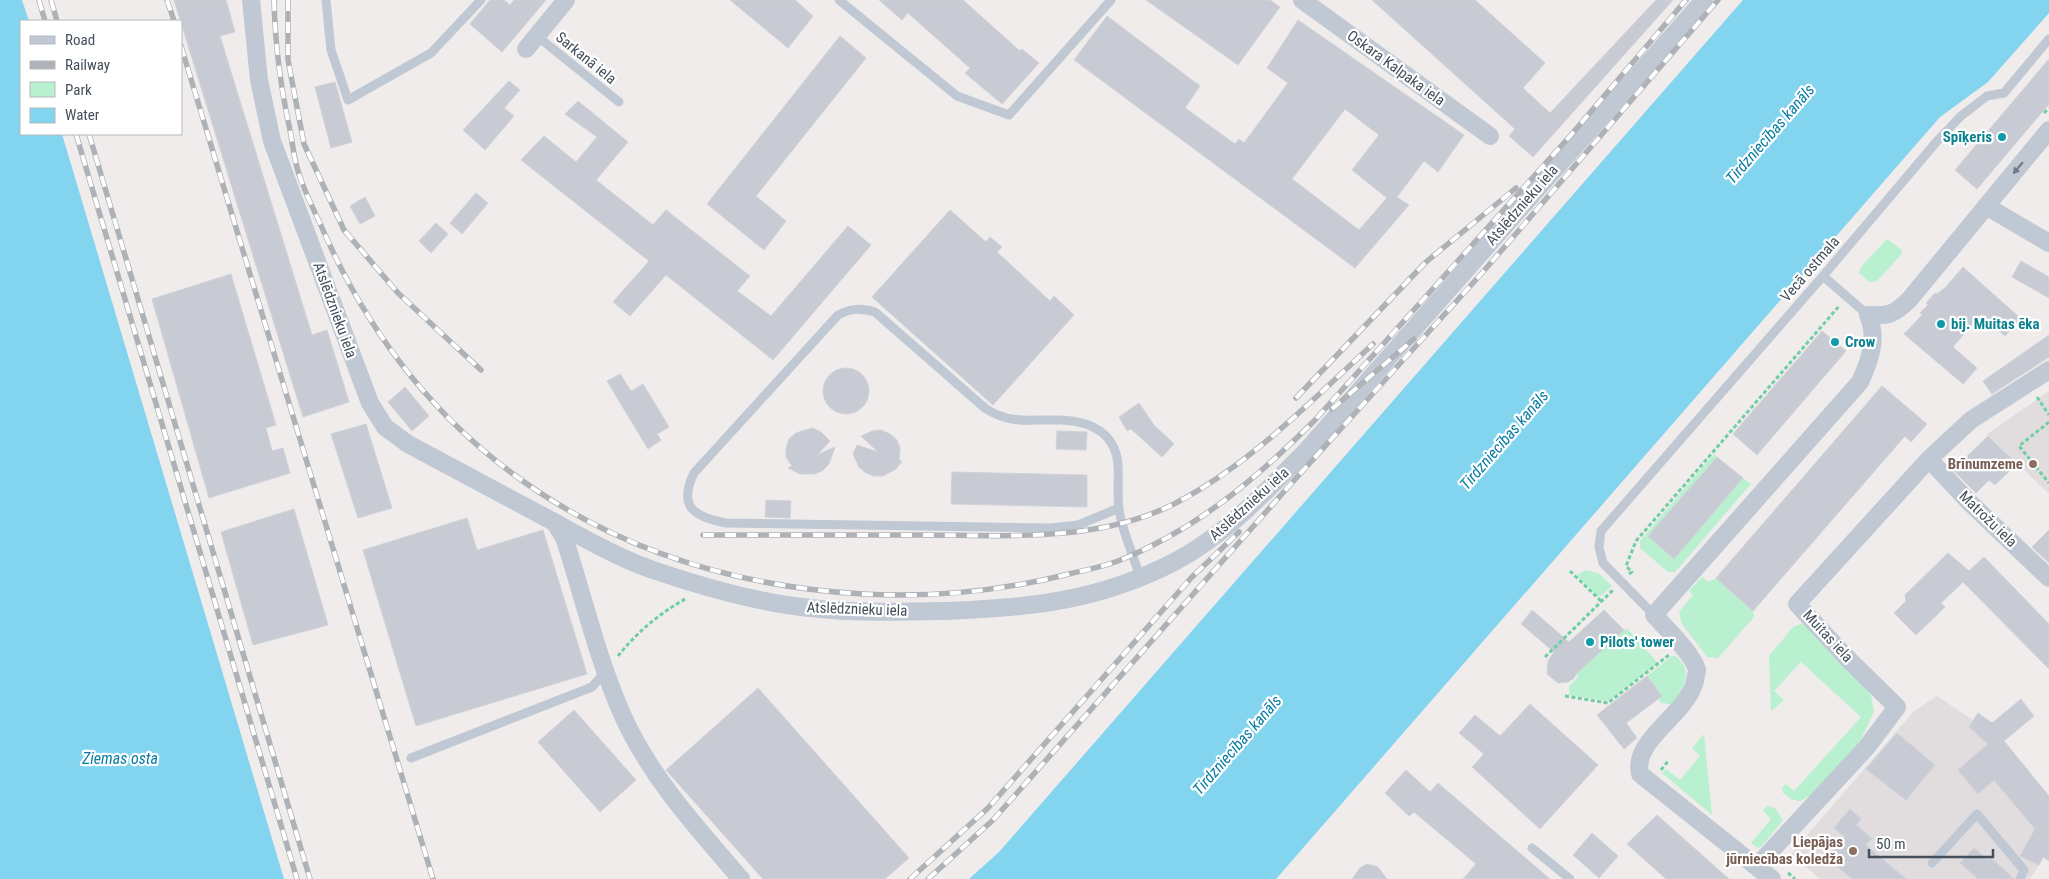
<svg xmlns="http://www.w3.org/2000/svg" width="2049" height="879" font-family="'Roboto Condensed',sans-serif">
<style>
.education{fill:#e1ddde}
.green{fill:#b8f0d0}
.water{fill:#83d4ef}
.building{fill:#c8cbd3;stroke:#d0d2d9;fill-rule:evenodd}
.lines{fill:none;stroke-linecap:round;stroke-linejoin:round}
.path{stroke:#6fcfa3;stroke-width:3;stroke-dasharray:4 2.5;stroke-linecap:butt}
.lane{stroke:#bfc8d3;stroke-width:9}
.street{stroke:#bfc8d3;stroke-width:18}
.rail-casing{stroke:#aeb2b7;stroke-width:5.5}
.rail{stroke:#fff;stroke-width:4;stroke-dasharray:11;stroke-linecap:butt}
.oneway{fill:#6f7985}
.culture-dot{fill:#0f9aa8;stroke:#fff;stroke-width:2}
.education-dot{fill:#8d6e63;stroke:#fff;stroke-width:2}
.labels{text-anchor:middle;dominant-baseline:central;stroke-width:4.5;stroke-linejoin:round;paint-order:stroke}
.street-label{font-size:15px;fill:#444f5b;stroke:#fff}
.culture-label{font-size:15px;font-weight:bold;fill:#0d838f;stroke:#fff;text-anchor:start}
.education-label{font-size:15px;font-weight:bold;fill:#785e54;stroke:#fff;text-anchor:end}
.water-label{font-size:16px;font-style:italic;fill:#087ca3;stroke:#fff}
</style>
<rect width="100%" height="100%" fill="#f0ecec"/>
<path class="education" d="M2049 391V494L1987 434Z
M1937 696 1973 720 1969 727 1983 739 2007 769 2049 847 2039 865 2030 879H1820L1791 854 1914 711Z"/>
<path class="green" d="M1887 239 1902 250 1901 255 1877 281 1870 282 1859 273 1861 267Z
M1714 454 1717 457 1648 536 1674 559 1743 478 1751 484 1675 572H1668L1640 548V541Z
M1586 570 1600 574 1612 586 1601 596H1597L1577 575Z
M1702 577 1708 582 1716 578 1753 611 1754 617 1718 658 1707 657 1682 624 1679 612 1693 595 1689 591Z
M1803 623 1838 662 1870 690 1874 712 1858 745 1820 791 1800 801 1791 799 1783 793 1782 788 1786 784 1794 791 1861 717 1801 662 1774 691 1784 700 1771 711 1769 656 1793 627Z
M1627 628 1658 663 1608 701 1569 695V686L1578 677 1576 673Z
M1672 656H1675C1695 670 1683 689 1672 704L1661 703 1658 699 1662 696 1647 676Z
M1704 734 1712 815 1662 773 1666 769 1680 780 1700 756 1692 748Z
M1767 806 1775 808 1783 820 1762 846 1758 848 1751 843 1771 819 1763 811Z"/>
<path class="water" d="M0 0H22L29 21H21V134H62L284 879H0Z
M1743 0H2049V13L1988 82 1940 117 1276 879H969L999 852Z"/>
<path class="building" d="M174 0H226L235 32 220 36 312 335 327 330 349 402 303 417Z
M490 0H504L510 5 514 0H546L502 52 470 24Z
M730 0H795L813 16 788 48Z
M879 0H963L1020 51 1022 49 1039 63 1002 104 965 73 970 68 908 13 902 20Z
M1146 0H1270L1280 7 1238 65Z
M1372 0H1475L1545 63 1523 88 1550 113 1656 0H1673L1533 157 1509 136 1515 129Z
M1107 16 1200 86 1185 108 1235 144 1239 139 1244 143 1288 83 1267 68 1298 20 1464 135 1438 172 1424 161 1397 197 1409 205 1355 268 1074 60ZM1345 109 1379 135 1352 170 1387 198 1359 230 1292 179Z
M840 36 866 58 756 196 786 221 764 250 707 204Z
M2049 59V104L1977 189 1955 170Z
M509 81 520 90 504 108 514 116 485 150 463 130Z
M335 82 352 142 331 148 315 87Z
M578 101 628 142 596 180 653 225 666 210 750 276 737 291 771 316 848 226 871 245 773 360 666 275 630 316 613 302 649 261 521 160 544 136 576 162 597 137 565 114Z
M476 193 488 203 462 234 450 223Z
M365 197 375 216 360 224 350 206Z
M950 210 986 242 990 237 1002 247 997 252 1050 301 1054 296 1074 315 993 405 872 297Z
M436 223 448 234 431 253 419 241Z
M2021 261 2049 277V298L2012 277Z
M1963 267 2020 318 2005 336 1981 314 1953 347 1977 368 1963 384 1904 334 1922 315 1920 313 1928 305 1926 303 1935 293 1937 294 1946 287Z
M231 274 276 425 266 428 272 451 283 448 290 473 209 498 152 299Z
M1822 331 1846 351 1757 455 1733 434Z
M2049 335V357L1992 394 1983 381Z
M823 391a23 23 0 1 1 46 0a23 23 0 1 1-46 0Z
M620 374 631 391 643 384 669 427 657 434 661 440 648 449 607 381Z
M1882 386 1927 424 1911 442 1905 436 1753 611 1716 578Z
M405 387 429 416 412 431 388 402Z
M1139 403 1154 425 1174 444 1162 457 1131 429 1127 431 1119 417Z
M366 424 392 508 358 518 331 434Z
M812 428 821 432 830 441 817 455 835 447 829 464 822 471 814 474H800L788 468 792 466 786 457V448L789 439 796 433Z
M881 430 890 434 897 440 900 448 899 460 902 461 896 469 883 476H874L866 473 859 467 853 454 857 445 878 452 861 436 872 431Z
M1057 431 1087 432 1086 450 1056 449Z
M1988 436 2017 464 1995 485 1989 480 1976 493 1953 470Z
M1717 457 1743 478 1674 559 1648 536Z
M952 472 1087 475V507L951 504Z
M766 500 791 501 790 518 765 517Z
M294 509 328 625 253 645 221 532Z
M467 518 477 550 543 530 587 674 416 726 363 550Z
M2049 530V563L2032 547Z
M1948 553 1969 571 1984 557 2049 624V669L1963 582 1941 603 1945 607 1916 635 1894 613 1906 601 1905 595Z
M1532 610 1569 642 1604 610 1624 630 1577 673 1573 679 1568 682 1558 683 1547 674 1548 661 1554 652 1521 624Z
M1647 676 1662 696 1626 723 1637 738 1624 749 1597 715Z
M758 688 909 858 885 879H763L666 770Z
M2021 699 2034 716 2004 741 2049 796V861L2043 857 2039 865 2020 856 2035 829 1994 780 1978 794 1958 770 1988 744 1969 727 1978 713 1992 723Z
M1530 704 1598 765 1540 829 1472 767 1484 754 1459 733 1475 715 1500 736Z
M574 710 636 780 600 812 538 742Z
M1897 733 1935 765 1906 800 1866 769Z
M1406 770 1430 792 1438 783 1550 879H1463L1476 864 1414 812 1409 816 1385 793Z
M1850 809 1861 819 1856 825 1872 839 1866 845 1906 879H1852L1827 858 1845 837 1834 828Z
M1657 815 1729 879H1666L1627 844Z
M1592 833 1618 856 1599 878 1573 855Z
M1974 848 1988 860 1990 857 2014 879H1978L1960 863Z
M1367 864 1378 867 1387 879H1352L1360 868Z"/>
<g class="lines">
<path class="path" d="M2044 113 2049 108
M2037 397 2049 415
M2049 422 2019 446 2049 483
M1570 571 1601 601
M1629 574 1632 572 1626 566 1636 541 1840 305
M618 656C637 632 660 613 687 598
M1545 657 1614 589
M1565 696 1608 703 1670 654
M1661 770 1669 760
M1788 873 1795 879"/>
<path class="lane" d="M326 0 331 50 348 100 431 53 481 0
M839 0 957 96 1009 115 1111 0
M537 36 619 102
M1823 276 1868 315
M1119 508 1078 525 1051 528 726 523C693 517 678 506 694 473L838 315C852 308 860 308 875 312L986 409C1012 425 1030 419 1060 420 1090 421 1116 432 1118 466 1119 480 1117 495 1119 509 1122 532 1134 555 1140 578
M1654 615 1603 563 1599 547 1601 531 1823 276 1938 140 1961 116 1987 96 2004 93 2049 39
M411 758 592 687 605 672
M1532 848 1570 879
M1932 863 1977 814 2024 870 2020 879"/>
<path class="street" d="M251 0 259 80 272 141 370 403 385 427 408 444 554 522 564 537C583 596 597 657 622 714 650 777 697 828 741 879
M1302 0 1490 136
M526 49 566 0
M1986 206 2049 243
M1929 459 1967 500 2049 578
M554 522C589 541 624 561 662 573 710 589 760 603 810 608 855 613 900 612 945 611 1029 608 1100 601 1176 561 1227 534 1267 490 1307 450L1704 0
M1757 866 1867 747 1897 707 1846 657 1797 604 1929 459 1971 420 2049 370
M1772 879 1640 774C1632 739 1687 715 1695 681 1695 678 1697 673 1697 670 1694 655 1665 627 1654 615L1860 382C1870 360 1878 338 1868 315 1889 316 1893 315 1909 300L2049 130"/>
<g class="rail-casing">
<path id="rail" d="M39 0 45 21
M51 0 57 21
M167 0 174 21
M274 0C275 46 281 90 291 135 293 149 295 164 300 177 306 195 315 212 323 230 422 457 619 580 863 594 933 598 1001 591 1069 574 1085 570 1102 567 1118 561 1196 530 1256 479 1315 420L1571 135 1686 0
M288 0V60L304 144 344 230 398 293 481 370
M181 46 433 879
M76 134 297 879
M89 134 310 879
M1296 398 1426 262 1516 188
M1332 409 1414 339
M703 535C776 535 849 535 922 535 1006 535 1096 543 1174 504 1250 465 1311 401 1373 344
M910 879 988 808 1191 578 1239 532
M928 879 993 820 1289 486 1482 273 1718 0"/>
</g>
<use href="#rail" class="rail"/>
</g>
<defs><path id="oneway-solid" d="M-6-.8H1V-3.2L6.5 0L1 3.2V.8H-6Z" transform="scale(1.25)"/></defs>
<use class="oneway" href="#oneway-solid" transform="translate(2018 168) rotate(130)"/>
<g class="culture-dot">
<circle cx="2002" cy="137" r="5"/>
<circle cx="1941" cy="324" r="5"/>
<circle cx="1835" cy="342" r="5"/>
<circle cx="1590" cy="642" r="5"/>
</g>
<g class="education-dot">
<circle cx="2033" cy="464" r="5"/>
<circle cx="1853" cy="851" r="5"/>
</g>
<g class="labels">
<g class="street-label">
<text transform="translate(586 58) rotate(39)">Sarkanā iela</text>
<text transform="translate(1396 68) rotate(36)">Oskara Kalpaka iela</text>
<text transform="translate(1522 205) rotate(-49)">Atslēdznieku iela</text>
<text transform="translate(1810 269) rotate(-49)">Vecā ostmala</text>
<text transform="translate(335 310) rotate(70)">Atslēdznieku iela</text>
<text transform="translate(1249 504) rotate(-42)">Atslēdznieku iela</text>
<text transform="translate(1988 519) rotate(44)">Matrožu iela</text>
<text transform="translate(857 609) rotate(2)">Atslēdznieku iela</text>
<text transform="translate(1828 636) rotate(47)">Muitas iela</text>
</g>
<g class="culture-label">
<text x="1992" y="137" text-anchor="end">Spīķeris</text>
<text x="1951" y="324">bij. Muitas ēka</text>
<text x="1845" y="342">Crow</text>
<text x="1600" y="642">Pilots' tower</text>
</g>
<g class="education-label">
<text x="2023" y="464">Brīnumzeme</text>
<text x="1843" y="842">Liepājas<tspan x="1843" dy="17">jūrniecības koledža</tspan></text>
</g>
<g class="water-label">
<text transform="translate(1770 134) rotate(-49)">Tirdzniecības kanāls</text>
<text transform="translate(1504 440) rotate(-49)">Tirdzniecības kanāls</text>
<text transform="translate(1237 745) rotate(-49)">Tirdzniecības kanāls</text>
<text x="120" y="758">Ziemas osta</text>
</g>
</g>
<rect x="20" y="20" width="162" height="115" fill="#ffffff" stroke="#b4b9bd"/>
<rect x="30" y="36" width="25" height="8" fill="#bfc8d3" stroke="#b4b9bd"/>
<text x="65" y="45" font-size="15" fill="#444f5b">Road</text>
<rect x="30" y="61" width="25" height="8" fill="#aeb2b7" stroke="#b4b9bd"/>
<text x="65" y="70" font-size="15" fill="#444f5b">Railway</text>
<rect x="30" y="82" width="25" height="15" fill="#b8f0d0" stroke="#b4b9bd"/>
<text x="65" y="95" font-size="15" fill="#444f5b">Park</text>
<rect x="30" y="108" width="25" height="15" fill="#83d4ef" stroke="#b4b9bd"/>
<text x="65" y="120" font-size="15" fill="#444f5b">Water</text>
<path d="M1869 849v8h124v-8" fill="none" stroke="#444f5b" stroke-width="2.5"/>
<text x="1876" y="849" font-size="15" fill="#444f5b" stroke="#ffffff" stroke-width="4" paint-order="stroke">50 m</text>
</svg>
